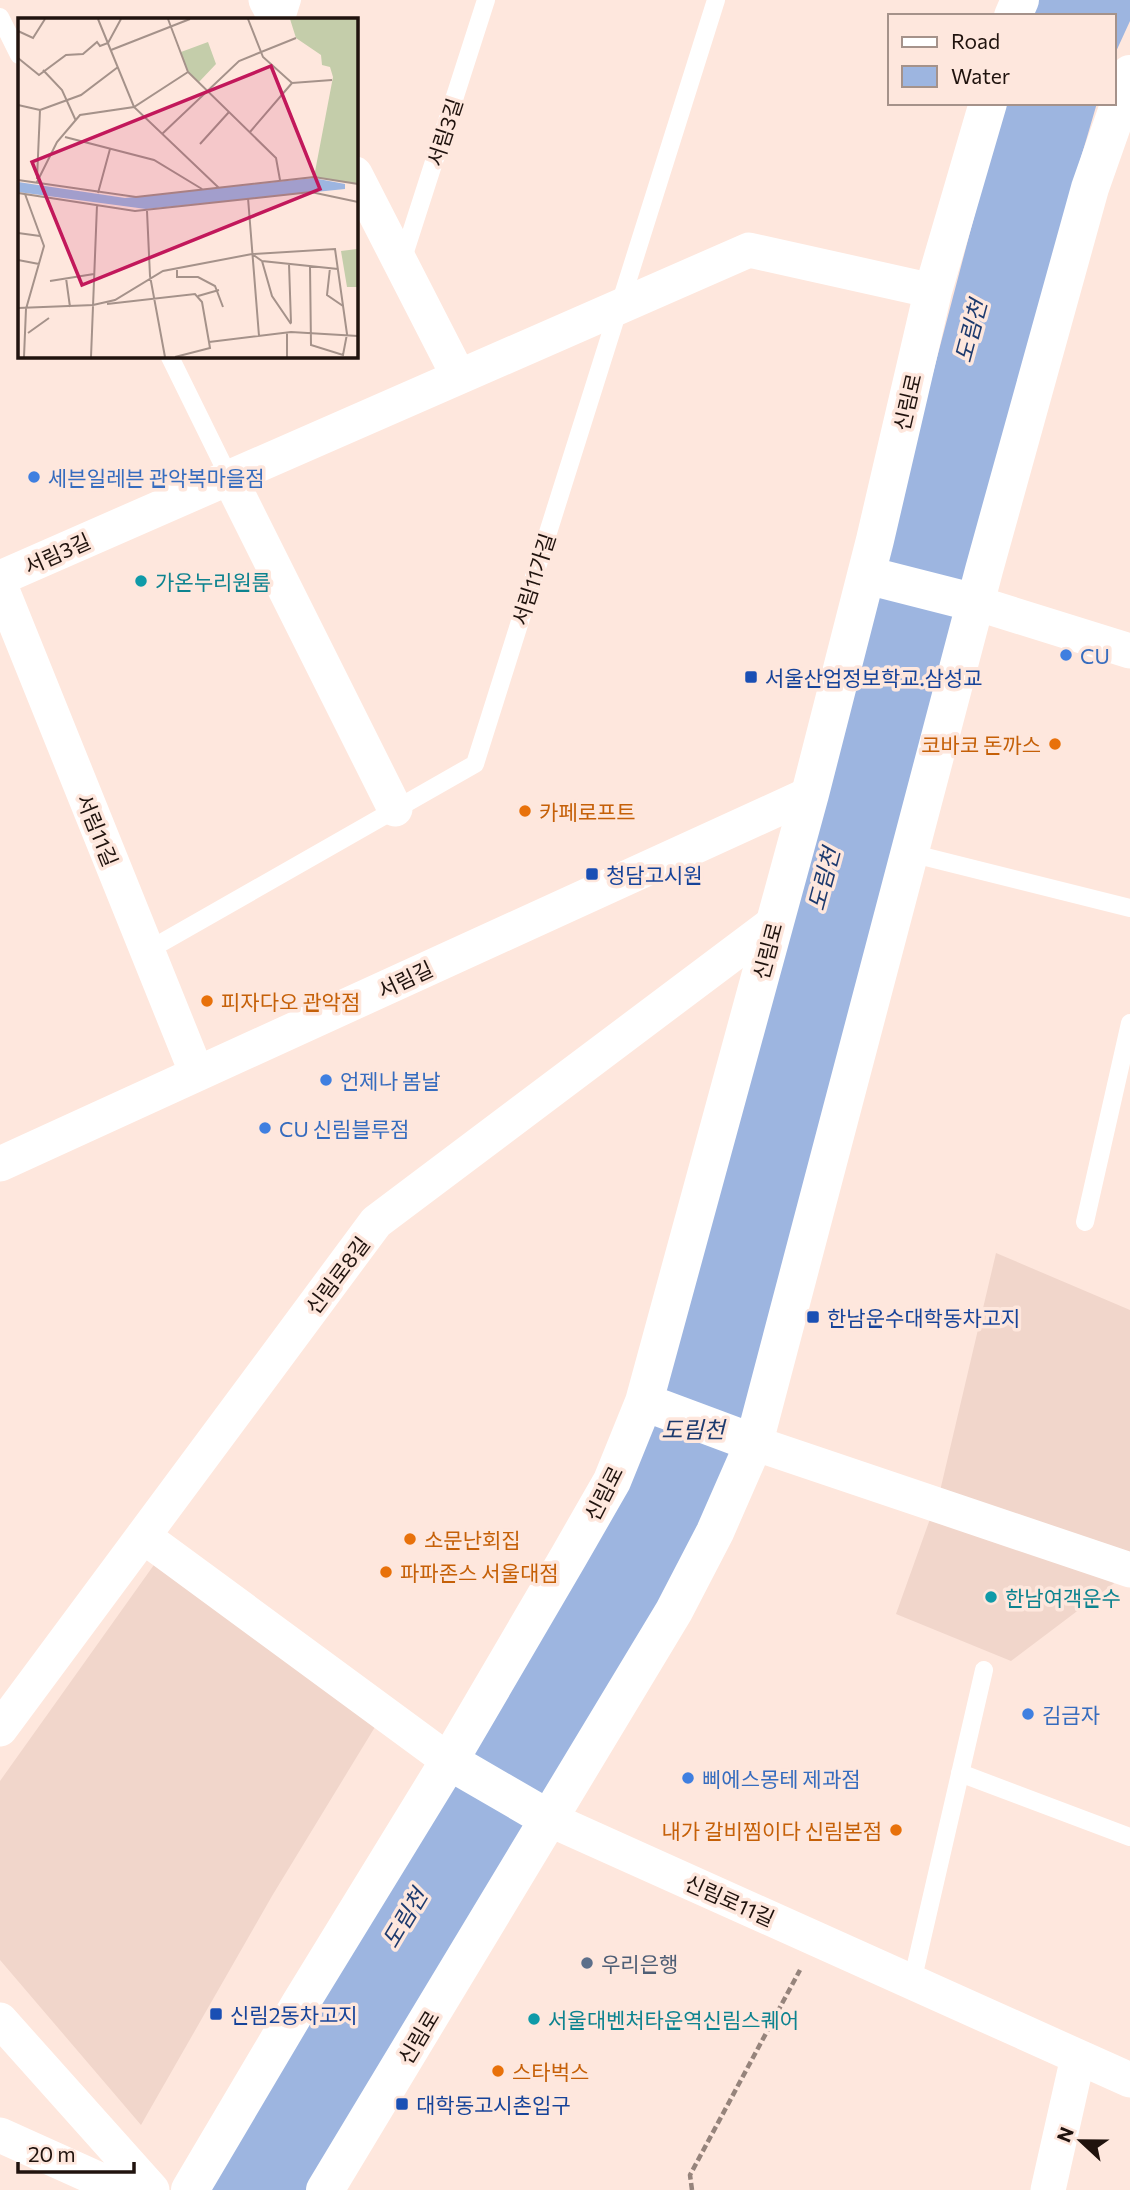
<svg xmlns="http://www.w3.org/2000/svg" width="1130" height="2190" font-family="Commissioner,'Noto Sans KR',sans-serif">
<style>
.built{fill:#f1d6cb}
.water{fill:#9db5e0}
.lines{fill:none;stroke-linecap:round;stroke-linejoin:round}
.path{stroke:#96847c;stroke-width:4.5;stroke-dasharray:7 3.5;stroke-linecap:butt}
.lane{stroke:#fff;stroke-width:18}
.street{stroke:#fff;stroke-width:35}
.secondary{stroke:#fff;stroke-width:38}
.shop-dot{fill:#3f7fe0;stroke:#fee7dd;stroke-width:2.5}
.culture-dot{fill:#0f9aa8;stroke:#fee7dd;stroke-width:2.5}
.transit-dot{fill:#1a4fb4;stroke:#fee7dd;stroke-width:2.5}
.food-dot{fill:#e8710a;stroke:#fee7dd;stroke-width:2.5}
.service-dot{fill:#5c6f8a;stroke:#fee7dd;stroke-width:2.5}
.labels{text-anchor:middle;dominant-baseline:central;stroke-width:7;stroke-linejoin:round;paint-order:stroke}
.street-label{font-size:21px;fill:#20130e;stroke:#fee7dd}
.shop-label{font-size:21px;fill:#366cbe;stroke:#fee7dd;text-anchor:start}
.culture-label{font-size:21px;fill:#0d838f;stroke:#fee7dd;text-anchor:start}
.transit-label{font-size:21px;fill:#164399;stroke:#fee7dd;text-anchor:start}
.food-label{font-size:21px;fill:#c56008;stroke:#fee7dd;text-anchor:start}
.service-label{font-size:21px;fill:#4e5e75;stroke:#fee7dd;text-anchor:start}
.water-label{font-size:23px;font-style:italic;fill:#1d3a6e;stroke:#fee7dd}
.inset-road{fill:none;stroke:#a5928a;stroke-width:2}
.view{fill:#c2185b;fill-opacity:0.15;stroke:#c2185b;stroke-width:3.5}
.inset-edge{fill:none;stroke:#20130e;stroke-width:3.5}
</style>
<rect width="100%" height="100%" fill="#fee7dd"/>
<path class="built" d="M996 1253 1130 1310V1575L1121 1578 1011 1661 896 1614 940 1491Z
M156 1562 378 1722 272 1896 141 2125 0 1960V1781Z"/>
<path class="water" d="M1036 0H1130V21L1114 56V16H1029Z
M1004 103H1097L1075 178 738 1443 658 1610 312 2190H210L577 1571 878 582Z"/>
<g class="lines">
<path class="path" d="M692 2190 690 2175 800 1970"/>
<path class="lane" d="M0 17 19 55
M286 19 292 0
M402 261 486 0
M169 355 229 477
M910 853 1130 908
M147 951 475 764 716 0
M1085 1222 1130 1023
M960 1773 1130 1837
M912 1982 984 1670"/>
<path class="street" d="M266 0 276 19
M355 174 459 377
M229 477 395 809
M0 578 749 250 933 291
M0 585 197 1074
M976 603 1130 651
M0 1164 810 794
M754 1443 1130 1570
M143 1536 449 1761
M0 1729 376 1222 775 922
M549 1819 1130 2080
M0 2020 152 2190
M0 2135 122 2190
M1048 2190 1078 2057"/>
<path class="secondary" d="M1013 16 1020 0
M866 575 976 603
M644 1402 754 1443
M449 1761 549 1819
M190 2190 300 2004 449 1761 569 1556 612 1481 644 1402 810 794 875 540 933 291 988 103
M325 2190 674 1611 715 1532 754 1443 984 570 1090 188 1130 74"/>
</g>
<g class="shop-dot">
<circle cx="34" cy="477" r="7"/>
<circle cx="1066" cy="655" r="7"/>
<circle cx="326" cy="1080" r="7"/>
<circle cx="265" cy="1128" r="7"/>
<circle cx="1028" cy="1714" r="7"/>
<circle cx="688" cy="1778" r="7"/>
</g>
<g class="culture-dot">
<circle cx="141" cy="581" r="7"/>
<circle cx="991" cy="1597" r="7"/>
<circle cx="534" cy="2019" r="7"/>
</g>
<g class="transit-dot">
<rect x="744" y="670" width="14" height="14" rx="3.5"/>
<rect x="585" y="867" width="14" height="14" rx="3.5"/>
<rect x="806" y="1310" width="14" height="14" rx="3.5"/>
<rect x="209" y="2007" width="14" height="14" rx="3.5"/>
<rect x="395" y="2097" width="14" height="14" rx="3.5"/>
</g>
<g class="food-dot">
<circle cx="1055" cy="744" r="7"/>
<circle cx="525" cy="811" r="7"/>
<circle cx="207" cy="1001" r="7"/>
<circle cx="410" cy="1539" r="7"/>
<circle cx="386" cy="1572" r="7"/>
<circle cx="896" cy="1830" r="7"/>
<circle cx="498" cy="2071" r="7"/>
</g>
<circle class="service-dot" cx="587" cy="1963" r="7"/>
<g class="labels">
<g class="street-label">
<text transform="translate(444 132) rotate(-72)">서림3길</text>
<text transform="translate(907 402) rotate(-77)">신림로</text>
<text transform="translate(57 553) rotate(-24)">서림3길</text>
<text transform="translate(533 579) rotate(-72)">서림11가길</text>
<text transform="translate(98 830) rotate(68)">서림11길</text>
<text transform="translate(767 951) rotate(-75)">신림로</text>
<text transform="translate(405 979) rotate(-25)">서림길</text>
<text transform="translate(337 1275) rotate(-53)">신림로8길</text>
<text transform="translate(603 1493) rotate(-63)">신림로</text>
<text transform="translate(730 1900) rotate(24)">신림로11길</text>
<text transform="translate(418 2037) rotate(-59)">신림로</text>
</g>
<g class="shop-label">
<text x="48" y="477">세븐일레븐 관악복마을점</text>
<text x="1080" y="655">CU</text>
<text x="340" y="1080">언제나 봄날</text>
<text x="279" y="1128">CU 신림블루점</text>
<text x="1042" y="1714">김금자</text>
<text x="702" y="1778">삐에스몽테 제과점</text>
</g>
<g class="culture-label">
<text x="155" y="581">가온누리원룸</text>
<text x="1005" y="1597">한남여객운수</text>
<text x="548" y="2019">서울대벤처타운역신림스퀘어</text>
</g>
<g class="transit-label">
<text x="765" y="677">서울산업정보학교.삼성교</text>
<text x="606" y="874">청담고시원</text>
<text x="827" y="1317">한남운수대학동차고지</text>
<text x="230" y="2014">신림2동차고지</text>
<text x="416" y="2104">대학동고시촌입구</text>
</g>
<g class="food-label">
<text x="1041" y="744" text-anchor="end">코바코 돈까스</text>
<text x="539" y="811">카페로프트</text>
<text x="221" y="1001">피자다오 관악점</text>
<text x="424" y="1539">소문난회집</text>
<text x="400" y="1572">파파존스 서울대점</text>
<text x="882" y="1830" text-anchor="end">내가 갈비찜이다 신림본점</text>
<text x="512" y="2071">스타벅스</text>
</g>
<g class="service-label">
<text x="601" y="1963">우리은행</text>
</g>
<g class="water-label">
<text transform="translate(970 331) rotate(-75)">도림천</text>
<text transform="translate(823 879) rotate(-75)">도림천</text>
<text x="693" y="1429">도림천</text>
<text transform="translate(404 1918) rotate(-59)">도림천</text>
</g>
</g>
<g transform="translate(18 18)">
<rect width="340" height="340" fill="#fee7dd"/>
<path d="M272 1H339V166L296 159 315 59 312 49 304 47 303 37 278 20ZM190 24 198 46 181 64 170 54 163 34ZM339 231V269H329L323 233Z" fill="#c4cdaa"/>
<path d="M295 160 327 166V171L128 191 0 174V164L107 180Z" fill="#9db5e0"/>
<path class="inset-road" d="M80 1 116 89 201 170M150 1 170 54 258 140 262 162M230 1 245 39 274 65 314 62M0 13 15 20 27 1M93 32 172 1M0 40 21 57 48 37 65 36 79 24 82 28 90 25 103 1M25 52 44 72 58 103M0 87 22 92M232 114 274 65M144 116 221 43 278 20M47 119 136 142 184 171M182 126 211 94M19 161 22 92 63 77 100 49M0 162 118 179 296 159 340 166M19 164 39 124 62 97 116 89 170 54M0 175 117 193 293 174 340 184M80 175 92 131M230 180 241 318M129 193 132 258 147 339M0 215 22 218M234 236 244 243 320 251M0 242 21 246M244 243 254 278 273 306M271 246 273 305M159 250V259H180L197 268 205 289M312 250 309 277 325 288M48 260 52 289M32 263 76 256M180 278 201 272M89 286 177 276 184 284 191 324M75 287 97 282 145 253 234 236 317 231 329 316 325 337 293 327 292 248M0 290 76 287M10 315 31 300M191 324 273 314 340 318M6 339 8 291 26 228 7 176M73 339 79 187M157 339 192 330 191 324M269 339V315"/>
<path class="view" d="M253 48 302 171 64 267 14 144Z"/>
<rect width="340" height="340" class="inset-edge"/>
</g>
<rect x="888" y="14" width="228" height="91" fill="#fee7dd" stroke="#a5928a" stroke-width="2"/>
<rect x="902" y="37" width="35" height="10" fill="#ffffff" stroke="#a5928a" stroke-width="2"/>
<text x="951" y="49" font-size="21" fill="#20130e">Road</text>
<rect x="902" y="66" width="35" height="21" fill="#9db5e0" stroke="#a5928a" stroke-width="2"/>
<text x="951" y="84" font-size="21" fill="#20130e">Water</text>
<g transform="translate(1081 2141) rotate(292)" stroke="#fee7dd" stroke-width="5" paint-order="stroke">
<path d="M0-5L12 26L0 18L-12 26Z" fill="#20130e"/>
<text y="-10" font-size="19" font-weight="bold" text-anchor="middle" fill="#20130e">N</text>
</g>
<path d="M18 2162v10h116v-10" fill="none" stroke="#20130e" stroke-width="3.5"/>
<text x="28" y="2162" font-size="21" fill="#20130e" stroke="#fee7dd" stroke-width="5" paint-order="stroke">20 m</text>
</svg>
